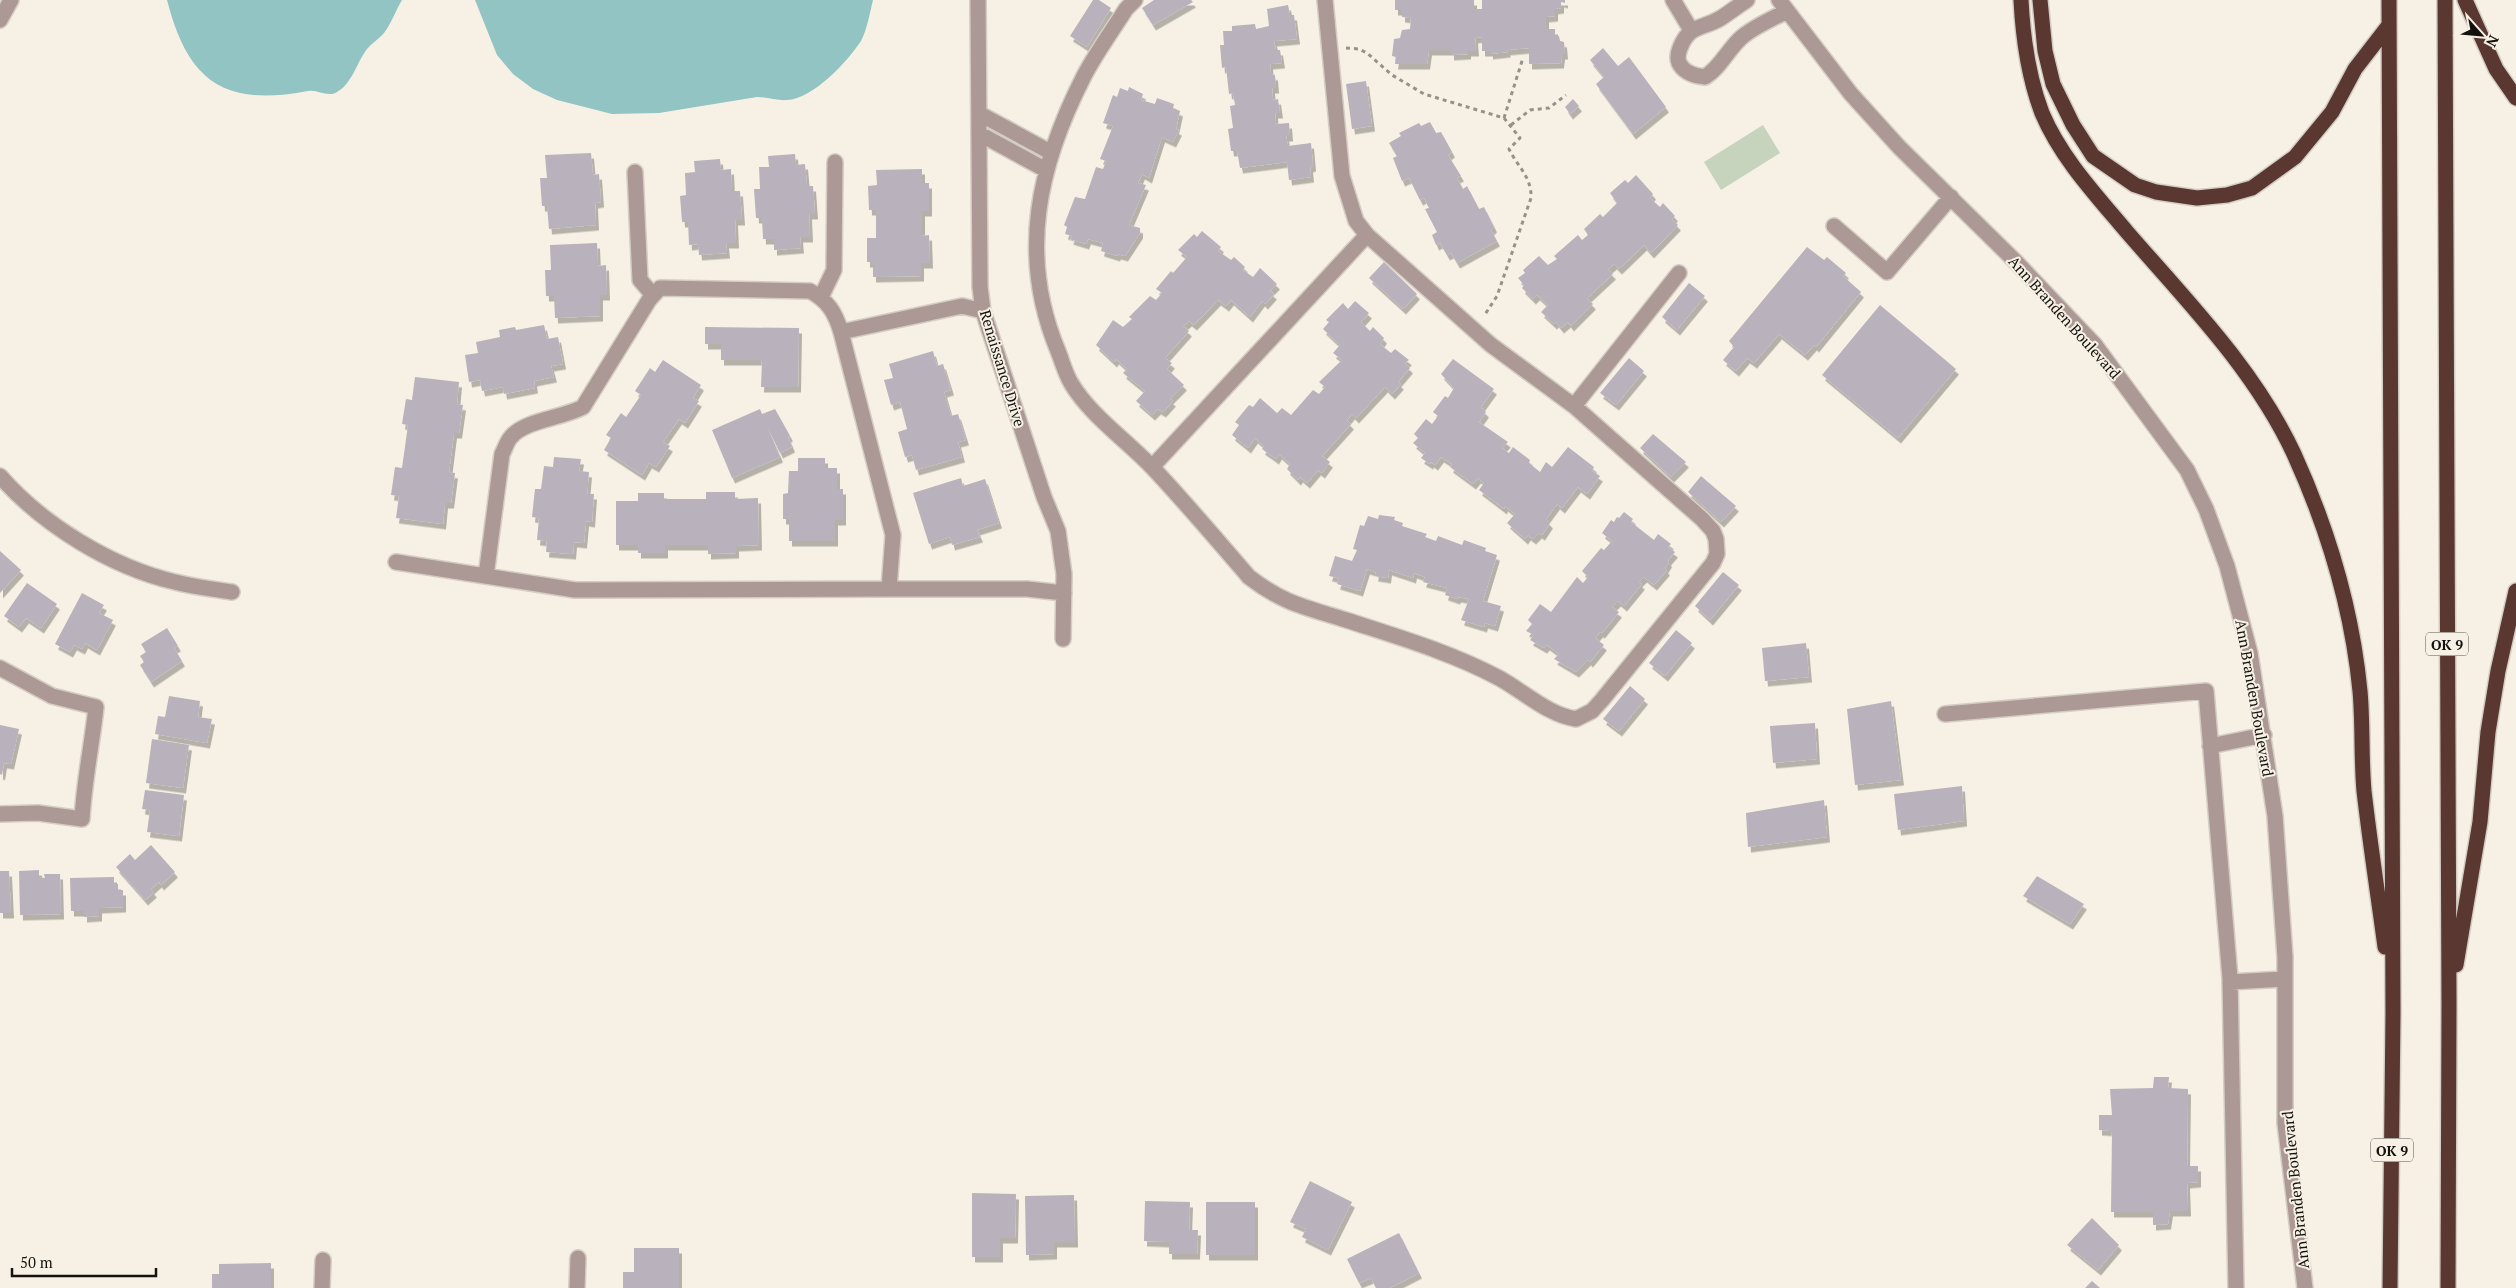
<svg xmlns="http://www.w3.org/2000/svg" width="2516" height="1288" font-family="'PT Serif',serif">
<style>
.green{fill:#c6d3bd}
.water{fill:#92c4c3}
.building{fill:#b9b1bc;filter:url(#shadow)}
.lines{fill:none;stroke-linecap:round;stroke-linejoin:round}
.minor-casing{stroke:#d3cdc3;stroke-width:18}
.highway-casing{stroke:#d3cdc3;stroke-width:18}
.path{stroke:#969289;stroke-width:3;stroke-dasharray:4 4;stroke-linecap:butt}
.minor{stroke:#ac9894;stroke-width:15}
.highway{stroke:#5a3730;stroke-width:15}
.labels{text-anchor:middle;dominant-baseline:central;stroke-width:4;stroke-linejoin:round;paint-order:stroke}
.shield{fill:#f7f1e5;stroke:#58554e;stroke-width:1}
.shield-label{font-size:14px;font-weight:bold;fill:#14120e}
.street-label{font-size:15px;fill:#14120e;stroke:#f7f1e5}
</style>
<defs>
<filter id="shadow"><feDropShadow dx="3" dy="5.5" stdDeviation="0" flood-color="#0004"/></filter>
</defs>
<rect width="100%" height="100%" fill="#f7f1e5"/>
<path class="green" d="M1763 125 1780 153 1721 190 1704 162Z"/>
<path class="water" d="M167 0H402C396 10 391 24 384 33 379 39 372 43 367 49 357 62 352 84 337 92 327 98 318 89 308 91 224 107 188 82 167 0Z
M475 0H873C870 12 867 30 861 41 847 62 813 99 787 100 778 101 767 97 757 97L659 113 612 114 557 100 533 89 513 74 497 55Z"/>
<path class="building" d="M1093 0H1099L1111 8 1087 47 1070 36Z
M1154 0H1191L1193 2 1153 25 1142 8Z
M1395 0H1474V9H1482V0H1565V3L1561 2V8L1555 9V16L1546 17V29H1555V36H1559L1560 41 1564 42 1565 54H1562L1561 63 1529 64V48L1507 50 1508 52 1490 54V51H1482V37L1475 38 1476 51H1468V54L1451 55V50H1429L1427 64H1395L1396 57 1392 56 1394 39 1400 38 1402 30 1410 29 1411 18 1402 17V10H1395Z
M1288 5 1290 15H1294L1297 39 1274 41 1276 50H1280L1282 63 1270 64 1271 74 1275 75 1276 88H1272L1273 100 1278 99 1280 113H1275L1276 124 1289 123 1290 136H1286L1288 146 1311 143 1313 166 1310 167 1311 177 1289 180 1287 162 1240 168 1237 151H1231L1228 129 1233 128 1230 106 1235 105 1233 93 1229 94 1226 67 1222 68 1220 45H1224L1223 31H1232V26L1255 24 1256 29 1269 26 1267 9Z
M1603 48 1618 66 1629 57 1666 107 1633 134 1596 84 1604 77 1590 60Z
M1366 81 1372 126 1352 129 1346 84Z
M1129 87 1143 94 1141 100 1155 104 1157 98 1174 104 1173 108 1180 111 1176 129 1179 130 1173 142 1162 137 1149 178 1142 174 1138 183 1146 185 1129 225 1140 228V233L1125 256 1118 254 1117 256 1101 251 1103 243 1088 239 1086 244 1070 239 1072 236 1065 234 1067 227 1064 225 1075 197 1085 199 1096 167 1103 169 1106 161 1100 159 1113 126 1103 123 1113 95 1117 97 1120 88 1128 91Z
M1573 99 1579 106 1570 114 1565 107Z
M1430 122 1436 133 1441 132 1452 152 1448 155 1461 176 1457 178 1463 189 1467 186 1479 209 1484 207 1494 227 1491 230 1497 241 1457 263 1451 253 1447 255 1440 243 1436 245 1432 235 1437 232 1425 209 1429 208 1424 198 1420 200 1409 178 1402 181 1393 158 1397 156 1389 143 1401 136 1399 133 1419 123 1421 126Z
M591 153 593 175 599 174 601 202 595 203 596 225 549 229 547 206H542L540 178H547L545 155Z
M795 154 796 165 805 164 807 186H813L815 214H809L810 237H800L801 248 774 250V239H763L762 218H756L754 189H760L759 167H769L768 156Z
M720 159 721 170 731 169 732 191H740L742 220H735L736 243H726L727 253 699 255 698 244 689 245 688 222H682L680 196 686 195 685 173 695 172 694 161Z
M922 169V183H929V211H922V236L929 235 930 263H921V276L873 277V262H867V238H876V210H869L868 186 877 185 876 170Z
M1636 175 1653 194 1650 198 1660 207 1663 203 1675 216 1672 219 1678 225 1651 253 1644 245 1619 269 1614 264 1608 269 1613 274 1587 298 1593 304 1571 326 1568 322 1561 328 1556 322 1554 324 1541 312 1548 305 1537 295 1533 299 1522 288 1524 285 1518 278 1525 273 1523 270 1539 256 1548 265 1557 259 1554 256 1578 235 1582 240 1588 235 1584 229 1600 214 1603 217 1617 203 1610 193 1625 180 1628 183Z
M1202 231 1221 247 1218 251 1231 260 1234 257 1245 267 1243 270 1253 277 1260 268 1277 284 1270 291 1274 294 1265 304 1262 301 1250 317 1231 300 1226 306 1218 300 1194 325 1189 321 1183 326 1189 331 1165 358 1172 363 1167 369 1184 385 1170 399 1173 401 1163 412 1158 409 1152 415 1136 401 1145 391 1123 373 1127 369 1116 359 1114 362 1096 345 1113 320 1123 327 1132 319 1129 317 1150 296 1156 300 1162 293 1156 289 1171 271 1173 273 1187 257 1178 250 1194 234 1197 237Z
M597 243 598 266 606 265 607 295H600V316L555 318 554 296H546L545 270H551L550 245Z
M1807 247 1824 260 1827 257 1846 273 1843 276 1861 292 1816 347 1814 345 1805 355 1779 334 1754 363 1747 358 1736 371 1723 360 1734 347 1729 341Z
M1384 262 1417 294 1403 309 1369 278Z
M1689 283 1705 296 1677 330 1662 317Z
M1355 301 1369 313 1361 322 1370 331 1373 327 1384 338 1380 344 1391 353 1395 349 1409 360 1405 363 1410 368 1398 382 1401 384 1392 394 1385 387 1356 418 1352 414 1347 420 1351 424 1322 456 1330 462 1322 473 1318 470 1307 483 1300 477 1298 480 1287 469 1290 464 1279 454 1276 459 1262 449 1264 446 1255 438 1248 448 1232 435 1239 425 1235 422 1249 405 1253 407 1260 398 1277 413 1282 408 1291 415 1313 390 1319 394 1325 387 1319 382 1342 360 1333 353 1340 345 1323 329 1329 322 1326 320 1343 303 1348 309Z
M1880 305 1956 369 1898 438 1822 375Z
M544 325 547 339 558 337 563 364 551 366 554 377 534 381 535 388 504 394 503 387 482 391 480 380 469 382 465 355 478 353 476 342 500 337 499 330 515 327 516 330Z
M705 327 799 328 798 387H761L762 360H721V344H705Z
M933 351 937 366 943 364 951 390 944 392 951 416 958 414 966 440 958 442 962 457 916 470 912 455 905 457 898 432 907 429 900 402 891 405 884 380 893 378 889 364Z
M1629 358 1644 371 1616 405 1600 393Z
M1453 359 1494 389 1481 407 1486 412 1479 422 1508 442 1502 448 1509 453 1513 447 1530 460 1529 463 1540 472 1546 462 1552 467 1568 447 1594 467 1592 471 1600 476 1587 494 1578 487 1562 508 1557 504 1546 519 1550 523 1542 535 1539 533 1533 539 1528 535 1525 539 1507 523 1515 514 1505 506 1504 509 1479 490 1484 483 1478 478 1473 484 1450 467 1452 464 1441 457 1435 465 1431 462 1430 464 1421 458 1425 453 1413 443 1418 438 1414 434 1426 419 1432 424 1438 416 1433 412 1445 396 1448 398 1454 388 1441 374Z
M663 360 701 385 693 398 699 401 685 423 679 419 663 442 670 446 656 467 649 463 642 475 604 450 611 438 606 435 621 413 626 417 641 395 635 391 650 368 655 372Z
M415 377 459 382 457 404 463 405 459 433H454L449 472 455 473 451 503H445L443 524 396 518 399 496 391 495 395 467 402 468 408 425 402 424 406 399 412 400Z
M760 409 762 414 775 409 790 436 788 437 792 447 780 453 766 424 780 457 732 478 712 430Z
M1653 434 1686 462 1671 477 1640 448Z
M554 457 581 459 579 471 589 472 587 494H594L592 522 586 521 584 543 574 542 573 554 546 552 547 541 537 540 539 518 532 517 535 489H541L544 466 553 467Z
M798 458H825V468H837V489H843V520H835V541H789V519H783V494L788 493 789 471H798Z
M1701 476 1736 506 1721 522 1688 492Z
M961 478 963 486 985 479 999 523 977 530 980 537 952 545 950 537 929 544 913 493Z
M706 492H735V499L758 498 759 545 736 546V553L708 554V545H665V553H638V545H616V501H638V493H664V499H706Z
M1624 512 1633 519 1631 522 1654 540 1658 534 1671 544 1668 547 1675 552 1668 560 1669 562 1665 568 1667 570 1654 585 1644 577 1639 582 1642 584 1624 606 1618 601 1612 607 1619 612 1602 633 1600 632 1595 638 1604 645 1590 662 1588 660 1576 672 1554 659 1559 654 1547 645 1544 648 1530 640 1534 635 1526 631 1532 624 1528 620 1540 604 1551 612 1577 577 1583 583 1588 577 1582 571 1601 548 1604 550 1612 541 1602 533 1611 520 1614 522 1617 517 1619 518Z
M1379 515 1395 517 1394 520 1403 523 1402 526 1427 534 1425 537 1436 541 1438 536 1462 545 1464 540 1486 548 1485 551 1497 555 1483 601 1501 606 1495 626 1485 623 1484 627 1461 620 1469 599 1458 597 1457 599 1445 595 1447 588 1423 582 1425 577 1414 573 1413 578 1389 570 1388 578 1375 576 1376 572 1367 569 1360 591 1337 584 1339 578 1329 576 1335 556 1352 561 1357 550 1353 549 1360 525 1364 526 1368 516 1378 519Z
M0 551 21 570 0 593Z
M1723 572 1739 585 1710 620 1695 606Z
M27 583 57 604 41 628 26 618 19 627 4 616Z
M82 593 104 605 99 613 113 620 97 650 85 643 82 649 74 645 70 652 55 644Z
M167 628 178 646 174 648 182 661 151 682 140 665 144 662 140 656 146 652 141 644Z
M1676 630 1692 643 1665 676 1649 663Z
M1806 643 1809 677 1765 681 1762 648Z
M1630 686 1645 699 1619 731 1603 719Z
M169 696 200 701 198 717 212 719 207 743 155 734 158 716 165 717Z
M1891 701 1901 780 1855 785 1847 709Z
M1815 723 1817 759 1773 763 1770 726Z
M0 725 19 729 11 764 4 763 2 775 0 774Z
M152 739 189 745 183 788 146 783Z
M1962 786 1964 821 1898 830 1894 794Z
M145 790 184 795 179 836 147 832 150 810 142 809Z
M1824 800 1827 837 1748 847 1746 813Z
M151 845 175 872 161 885 159 882 151 889 154 892 145 900 116 867 130 854 135 860Z
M39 870V877L45 878 44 874H60L61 914 20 915 19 871Z
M0 871H9L11 913H0Z
M2037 876 2084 904 2070 924 2023 896Z
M114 877V884H118V890H123V907L99 908V916L84 917V911H71L70 878Z
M2154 1077H2169L2168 1088 2188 1089 2187 1166H2198V1182L2187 1183 2188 1211H2170L2168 1224 2153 1225V1212H2111L2112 1131 2099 1130V1115H2112L2110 1089 2153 1088Z
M1310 1181 1352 1202 1328 1250 1302 1237 1306 1229 1290 1222Z
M972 1193 1016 1194 1015 1238H1000V1257H972Z
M1074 1195 1075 1242H1054V1254L1026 1255 1025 1196Z
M1145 1201 1190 1202 1189 1230H1198L1197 1254H1169V1242L1144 1241Z
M1206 1202H1255V1255H1206Z
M2092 1218 2119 1245 2098 1270 2067 1245Z
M1399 1233 1419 1273 1390 1288H1376L1371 1278 1359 1283 1347 1259Z
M634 1248H679V1288H623V1272H634Z
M271 1263V1288H212V1274H219V1264Z
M2092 1281 2100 1288H2085Z"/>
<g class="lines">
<g class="minor-casing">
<path id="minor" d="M978 0 980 287 983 311 1044 497 1058 531 1064 574 1063 639
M1135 0 1126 9C1112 31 1096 53 1084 76 1038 166 1018 255 1058 351 1062 361 1065 373 1071 383 1089 414 1126 440 1152 467 1185 502 1217 540 1249 577 1284 604 1305 607 1346 620 1398 637 1450 652 1499 678 1523 691 1548 715 1576 719L1592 711 1602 700 1713 563 1717 554 1716 539 1713 531 1702 519 1574 406 1491 345 1367 235 1356 221 1342 176 1325 0
M1673 0 1691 30
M1747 0C1738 6 1730 12 1721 18 1703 29 1689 24 1680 48 1678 53 1677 58 1679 63 1684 73 1694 76 1705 77 1721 67 1728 49 1742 37 1755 26 1772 19 1787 11
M1779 0 1851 94 1899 147 2016 262 2095 345 2187 470 2206 509 2227 566 2250 653 2275 816 2285 957V1123L2305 1288
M0 20 11 0
M980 114 1052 153
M980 134 1046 170
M635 172 640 280 653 295
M1834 226 1887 272 1951 197
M821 297 834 270 835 162
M1574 406 1679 273
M1152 467 1367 235
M0 476C43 525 111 567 175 582 194 587 213 589 232 592
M396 562 575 590 889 589 893 535 841 332 962 306 983 311
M486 576 502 454C505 449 507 441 511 437 525 420 563 418 583 407L649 300 660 288 810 291C828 301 835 312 841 332
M889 589H1027L1064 593
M0 668 52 696 96 707C92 745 84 781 82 819L38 813 0 814
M1945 714 2206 691 2230 978 2236 1288
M2210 746 2264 735
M2230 982 2285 979
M322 1288 323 1260
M577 1288 578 1258"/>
</g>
<g class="highway-casing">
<path id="highway" d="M2021 0C2023 39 2028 76 2042 113 2061 158 2096 195 2127 232 2187 301 2255 370 2294 454 2328 529 2352 609 2360 691 2363 724 2361 757 2364 791 2370 843 2378 895 2385 947
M2040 0 2045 51 2053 84 2073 125 2093 156 2135 185 2156 192 2197 198 2227 195 2252 188 2295 157 2332 112 2355 69 2389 25
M2389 0 2393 1013 2390 1288
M2445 0 2449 1006 2448 1288
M2465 0 2496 69 2516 98
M2456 965 2480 822 2488 732 2498 671 2516 591"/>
</g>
<path class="path" d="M1346 48 1359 49 1367 53 1392 75 1424 94 1504 118 1520 138 1509 149C1517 166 1532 177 1531 198L1497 296 1484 316
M1504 118 1523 58
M1511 125 1530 110 1549 108 1566 95"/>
<use href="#minor" class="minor"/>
<use href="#highway" class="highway"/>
</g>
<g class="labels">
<g class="shield">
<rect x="2426" y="632.5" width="42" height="23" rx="4"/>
<rect x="2371" y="1138.5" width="42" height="23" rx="4"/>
</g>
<g class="shield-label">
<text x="2447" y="644">OK 9</text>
<text x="2392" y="1150">OK 9</text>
</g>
<g class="street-label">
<text transform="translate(2065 317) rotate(48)">Ann Branden Boulevard</text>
<text transform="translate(1003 368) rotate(73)">Renaissance Drive</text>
<text transform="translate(2255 698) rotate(80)">Ann Branden Boulevard</text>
<text transform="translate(2295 1190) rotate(-96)">Ann Branden Boulevard</text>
</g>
</g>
<g transform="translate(2481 35) rotate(117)" stroke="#f7f1e5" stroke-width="4" paint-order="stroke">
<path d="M0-4L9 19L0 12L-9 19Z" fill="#14120e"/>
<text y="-8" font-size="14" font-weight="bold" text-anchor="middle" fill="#14120e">N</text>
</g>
<path d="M12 1268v8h144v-8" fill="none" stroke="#14120e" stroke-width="2.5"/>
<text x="20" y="1268" font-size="15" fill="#14120e" stroke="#f7f1e5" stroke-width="4" paint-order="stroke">50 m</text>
</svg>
